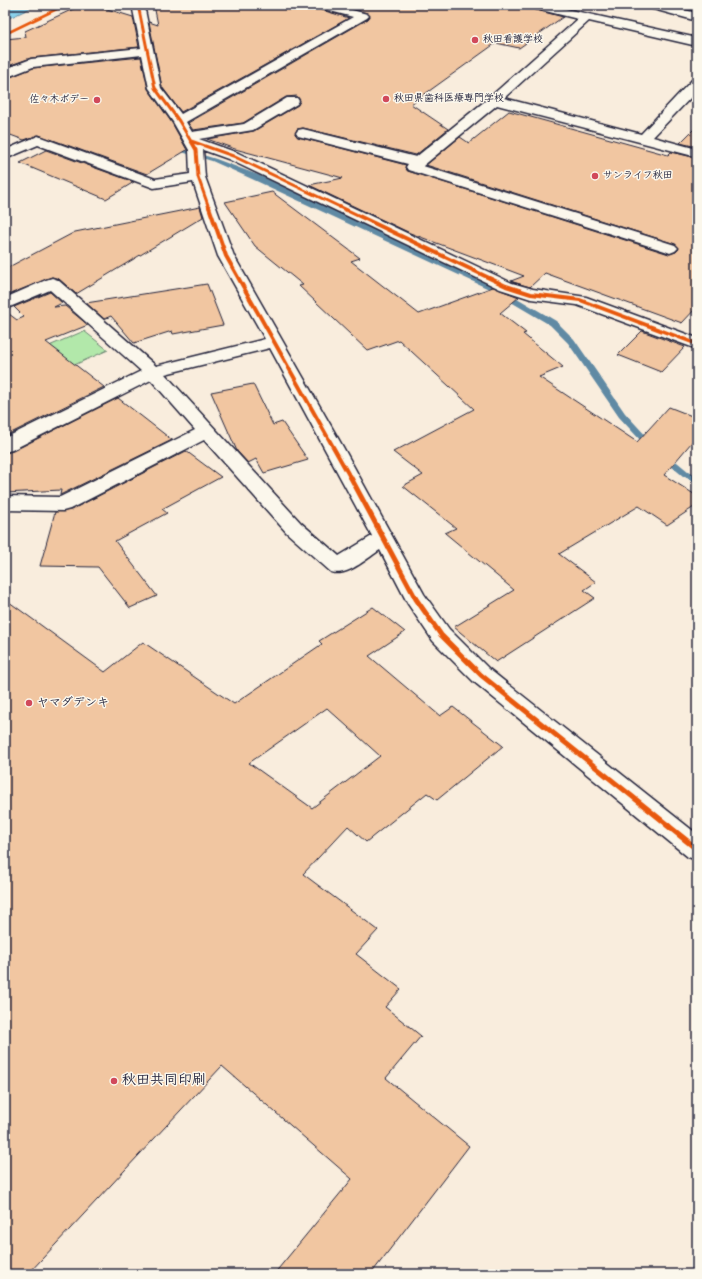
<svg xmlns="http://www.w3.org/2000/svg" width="702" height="1279" font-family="Dekko,'Klee One',sans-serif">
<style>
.green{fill:#b2e8aa;stroke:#6a8572}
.water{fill:#89d0ea;stroke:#608aa4}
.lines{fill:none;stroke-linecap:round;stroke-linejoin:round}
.stream{fill:#608aa4;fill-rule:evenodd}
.building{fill:#f1c6a1;stroke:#22223b;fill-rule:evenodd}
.minor-casing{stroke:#22223b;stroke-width:3}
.path{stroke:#22223b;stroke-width:1.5;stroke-dasharray:0.5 2;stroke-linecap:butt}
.minor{fill:#fbf7ec;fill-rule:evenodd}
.cycleway-far3-casing{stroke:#fbf7ec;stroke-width:4.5}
.cycleway-far2-casing{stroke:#fbf7ec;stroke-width:6}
.cycleway-far1-casing{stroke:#fbf7ec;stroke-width:8}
.cycleway-casing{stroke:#fbf7ec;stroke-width:9}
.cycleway-far3{stroke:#e8590c;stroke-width:3}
.cycleway-far2{stroke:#e8590c;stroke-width:4}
.cycleway-far1{stroke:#e8590c;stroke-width:5}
.cycleway{stroke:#e8590c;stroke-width:6}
.poi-dot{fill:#d1495b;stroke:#fbf7ec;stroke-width:1.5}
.labels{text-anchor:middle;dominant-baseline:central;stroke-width:3;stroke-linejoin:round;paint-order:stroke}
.far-poi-label{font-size:10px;font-weight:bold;fill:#22223b;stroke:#fbf7ec;text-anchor:start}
.poi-label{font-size:12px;font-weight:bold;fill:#22223b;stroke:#fbf7ec;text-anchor:start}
.near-poi-label{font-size:14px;font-weight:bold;fill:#22223b;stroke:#fbf7ec;text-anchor:start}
</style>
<rect width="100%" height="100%" fill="#f9eddd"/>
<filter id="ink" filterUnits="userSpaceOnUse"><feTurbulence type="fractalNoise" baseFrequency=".025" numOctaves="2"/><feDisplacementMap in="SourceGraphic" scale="8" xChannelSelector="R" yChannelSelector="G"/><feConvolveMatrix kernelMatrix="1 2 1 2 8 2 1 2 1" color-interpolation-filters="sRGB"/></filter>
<g filter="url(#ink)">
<path class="green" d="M84 331 108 350 18 390 5 365Z"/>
<path class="water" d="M5 5H37L5 20Z"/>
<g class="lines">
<path class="stream" d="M170 145 216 159 258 175 495 285 556 321 574 339 625 413 648 438 689 472 697 476V483L683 476 642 442 619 417 568 343 550 325 489 289 252 179 212 161 168 148 167 147Z"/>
</g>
<path class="building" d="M82 5H94L133 17 139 47 31 58 5 67V39L26 37 25 31Z
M154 5H312L315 8 349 18 181 112 162 87 149 22 158 25Z
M339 5H526L529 8 563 17 519 48 496 43 411 104 448 129 416 155 303 128 297 129 295 134 298 137 406 165 405 168 408 171 669 254 676 252 679 249 675 244 426 165 460 137 469 143 509 111 668 155 671 152 697 158V307L682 323 545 273 530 287 513 282 511 281 524 276 410 233 309 185 343 178 235 149 207 139 254 131 298 105 300 100 297 96 286 97 243 123 193 130 188 123 368 19 370 16 367 13Z
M141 57 148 89 172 123 187 150 147 174 39 135 24 140 5 133V79L33 68Z
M697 126V147L680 143Z
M46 150 134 182 106 199 20 163Z
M272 192 360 258 351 261 419 314 493 287 519 297 500 313 526 333 523 334 563 367 539 377 637 442 669 407 697 418V436L664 475 697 496V505L667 525 639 506 559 554 596 582 584 590 595 598 496 662 454 627 514 590 445 533 456 528 403 486 423 475 393 452 474 409 399 340 368 351 299 286 303 285 255 246 225 202Z
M200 207 203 217 76 294 59 279 52 277 5 296V269L75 232Z
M207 284 223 325 173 334 172 331 134 343 111 316 104 319 86 303Z
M50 292 62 303 54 307 65 306 88 325 46 342 104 387 5 436V311L17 320 24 317 14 307Z
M642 331 685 347 661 372 618 355Z
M253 384 273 425 282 422 308 460 264 473 256 459 248 463 237 451 211 392Z
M118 398 172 440 60 495 61 490 5 493V453L13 451Z
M186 451 221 477 162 509 167 513 115 541 157 596 130 608 98 567 40 566 55 512 71 510Z
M5 599 105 672 143 642 234 704 322 644 319 641 373 607 405 632 369 656 440 716 453 707 503 746 437 800 427 793 366 842 348 826 303 874 378 930 356 954 401 989 385 1007 421 1036 386 1078 469 1146 371 1274H274L352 1179 222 1066 28 1274H5ZM327 708 380 756 312 808 249 763Z"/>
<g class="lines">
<g class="minor-casing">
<path id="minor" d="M132 5H144L161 88 181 114 353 17 315 7 313 5H333L367 14 369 16 367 18 186 122 192 132 244 124 287 98H297L299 101 297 104 253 130 199 139 238 153 512 283 533 289 586 297 697 338V349L577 305 531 299 500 289 228 159 203 150 205 177 234 256 343 447 424 594 449 629 489 669 697 834V860L688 857 473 681 433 641 408 604 380 550C366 559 347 577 331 572L287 533 204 440 70 509 63 511 5 510V496L60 497 195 430 151 380 12 450 5 452V438L141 371 50 290 5 309V298L46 280 52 278 58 280 156 366 265 339 218 256 193 182 154 188 38 145 5 159V150L38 136 155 179 190 174 189 150 173 122 149 88 142 55 33 67 5 78V69L31 59 141 48ZM270 348 372 536 339 556 301 523 165 374Z
M527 5H548L697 38V46L589 21 504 98 641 134 692 80 697 79V91L653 137 697 149V157L497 105 423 166 675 245 678 248 675 251 670 253 665 251 408 170 406 167 408 164 298 136 296 133 298 130 303 129 416 157 490 97 578 19 529 7Z
M644 5H664L697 13V21L646 7Z"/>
</g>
<path class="path" d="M5 34 65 5"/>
<use href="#minor" class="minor"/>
<g class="cycleway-far3-casing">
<path id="cycleway-far3" d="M138 5 155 88 179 121 196 150 198 177 209 208
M5 34 65 5
M191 141 233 156 342 208"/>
</g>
<g class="cycleway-far2-casing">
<path id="cycleway-far2" d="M209 207 226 256 350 477
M340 207 506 286 531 294 580 300 697 344"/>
</g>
<g class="cycleway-far1-casing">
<path id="cycleway-far1" d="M350 476 416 599 441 635 481 675 669 826"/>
</g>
<g class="cycleway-casing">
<path id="cycleway" d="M667 825 697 849"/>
</g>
<use href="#cycleway-far3" class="cycleway-far3"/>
<use href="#cycleway-far2" class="cycleway-far2"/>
<use href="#cycleway-far1" class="cycleway-far1"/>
<use href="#cycleway" class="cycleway"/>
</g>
</g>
<g class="poi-dot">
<circle cx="475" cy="40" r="4"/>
<circle cx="386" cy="99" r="4"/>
<circle cx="97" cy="100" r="4"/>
<circle cx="595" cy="176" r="4"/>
<circle cx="29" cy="703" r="4"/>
<circle cx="114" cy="1081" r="4"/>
</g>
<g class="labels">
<g class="far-poi-label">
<text x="483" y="40">秋田看護学校</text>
<text x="394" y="99">秋田県歯科医療専門学校</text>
<text x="89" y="100" text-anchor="end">佐々木ボデー</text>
<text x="603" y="176">サンライフ秋田</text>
</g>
<g class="poi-label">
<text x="37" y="703">ヤマダデンキ</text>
</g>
<g class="near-poi-label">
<text x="122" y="1081">秋田共同印刷</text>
</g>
</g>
<rect width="702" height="1279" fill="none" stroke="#fbf7ec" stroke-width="20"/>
<rect x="10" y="10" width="682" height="1259" fill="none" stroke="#22223b" stroke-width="1.5" filter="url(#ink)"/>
</svg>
